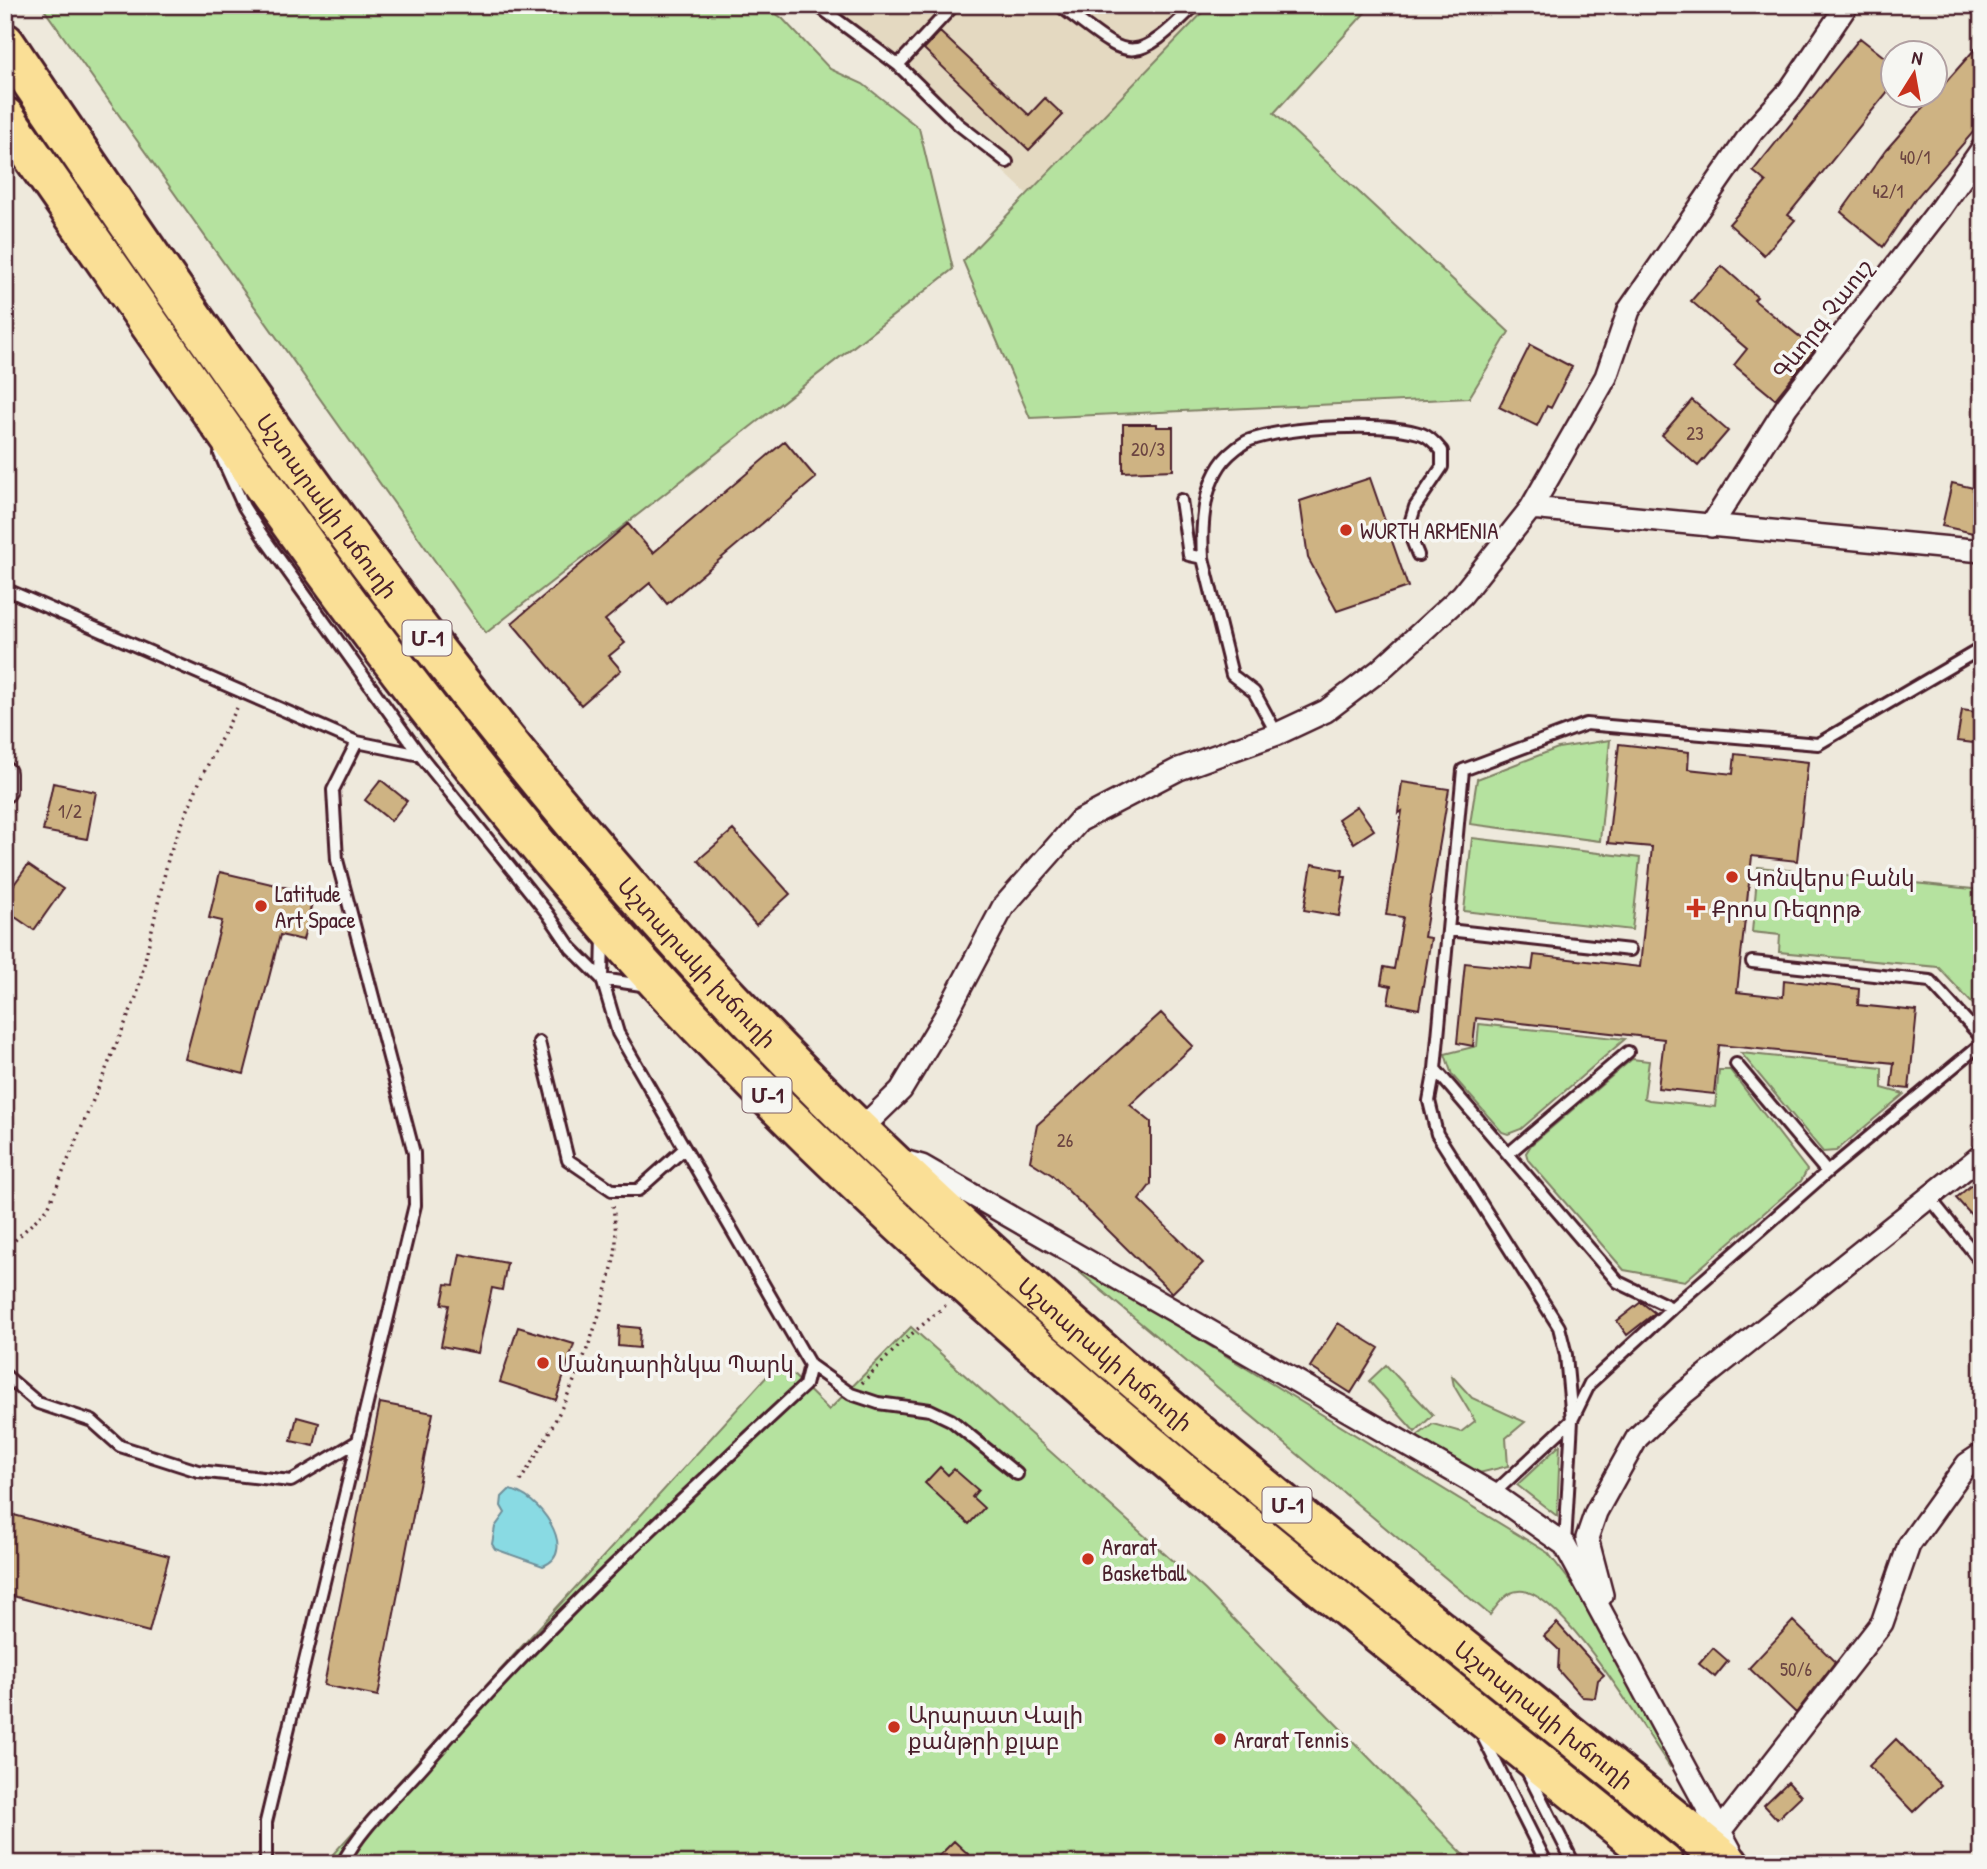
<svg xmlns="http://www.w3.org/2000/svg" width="1987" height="1869" font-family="'Patrick Hand','Noto Sans Armenian',sans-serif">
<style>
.built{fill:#e4d9c1}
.green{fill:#b5e29f;stroke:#808065;stroke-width:2}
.water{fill:#89dae3;stroke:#708f99;stroke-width:2}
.building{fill:#ceb383;stroke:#4a1f2b;stroke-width:2}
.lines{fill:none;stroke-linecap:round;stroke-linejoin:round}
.lane-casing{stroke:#4a1f2b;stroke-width:16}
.street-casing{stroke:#4a1f2b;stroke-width:26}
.highway-casing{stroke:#4a1f2b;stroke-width:44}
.path{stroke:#4a1f2b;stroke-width:3.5;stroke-dasharray:2 5;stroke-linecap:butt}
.lane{stroke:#f6f6f2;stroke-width:10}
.street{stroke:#f6f6f2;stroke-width:21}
.highway{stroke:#fadf96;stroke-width:38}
.poi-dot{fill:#c8321e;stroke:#f6f6f2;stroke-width:2.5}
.labels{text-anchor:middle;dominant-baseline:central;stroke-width:7;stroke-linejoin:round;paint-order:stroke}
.number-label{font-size:19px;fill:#6b4441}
.shield{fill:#f6f6f2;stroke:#7e6067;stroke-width:2}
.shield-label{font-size:21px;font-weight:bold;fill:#4a1f2b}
.street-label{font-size:23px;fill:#4a1f2b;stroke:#f6f6f2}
.poi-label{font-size:23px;fill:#4a1f2b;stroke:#f6f6f2;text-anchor:start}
</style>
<rect width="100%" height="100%" fill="#eee9dc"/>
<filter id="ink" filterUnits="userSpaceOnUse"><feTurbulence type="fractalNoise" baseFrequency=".0143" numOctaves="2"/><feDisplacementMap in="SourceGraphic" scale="14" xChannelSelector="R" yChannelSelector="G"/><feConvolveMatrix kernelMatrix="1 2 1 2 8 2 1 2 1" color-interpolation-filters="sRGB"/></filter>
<g filter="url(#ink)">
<path class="built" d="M828 5H1215L1028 195Z"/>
<path class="green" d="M41 5H763L782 18 830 69 863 84 919 128 953 269 486 633Z
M1210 5H1372L1274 113 1509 332 1469 398 1030 418 963 261Z
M1610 740 1600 841 1470 824 1477 779 1558 748Z
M1472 838 1640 858 1632 930 1464 911Z
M1758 867 1982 890V1014L1938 967 1779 952 1780 935 1752 932Z
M1479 1024 1625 1039 1521 1129 1508 1134 1502 1132 1452 1075 1445 1054 1477 1046Z
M1741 1053 1882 1068V1088L1904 1094 1836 1151 1823 1152Z
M1632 1059 1649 1061 1644 1098 1649 1100 1715 1107 1719 1070H1730L1807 1170 1801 1181 1685 1281 1624 1270 1528 1160 1526 1153 1531 1145Z
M1053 1250 1548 1553 1573 1585 1673 1755V1765L1670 1767C1646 1733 1559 1585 1518 1591 1505 1592 1497 1606 1490 1615Z
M911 1327 1205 1590 1473 1864H324L780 1362 829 1410Z
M1386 1365 1433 1415 1415 1432 1369 1381Z
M1452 1376 1472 1398 1525 1422 1506 1438 1508 1466 1467 1476 1409 1442 1433 1424 1461 1432 1475 1421 1454 1386Z
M1560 1445 1557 1516 1517 1485Z"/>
<path class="water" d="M509 1490C538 1493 580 1552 543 1566L495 1549 492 1544 495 1527 505 1513 501 1506 502 1497Z"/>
<path class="building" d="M940 32 1029 115 1045 98 1063 115 1029 150 924 49Z
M1860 38 1893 64V85L1788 215 1795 220 1764 255 1729 224 1766 182 1753 171Z
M1982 41V122L1916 198 1883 247 1841 212 1886 150Z
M1722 266 1757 297 1754 300 1815 349 1775 399 1734 365 1747 349 1691 301Z
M1530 345 1572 367 1551 408 1547 406 1537 426 1499 407Z
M1692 400 1728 431 1698 466 1662 435Z
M1123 424H1157V427H1173V470L1123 472Z
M785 441 816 478 667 604 650 583 605 620 625 643 609 656 621 670 581 705 512 623 628 524 653 553Z
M1370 478 1408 587 1337 611 1308 558 1300 501Z
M1952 483 1982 490V535L1942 526Z
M1962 710 1982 713V744L1957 741Z
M1619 744 1689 752 1688 769 1733 774 1735 754 1808 762 1797 861 1752 856 1737 992 1783 997 1784 980 1859 989 1858 1005 1917 1011 1909 1089 1891 1087 1894 1063 1719 1045 1714 1094 1658 1088 1664 1039 1476 1018 1473 1046 1457 1043 1465 963 1532 970 1534 955 1640 967 1652 847 1608 843Z
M381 780 407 801 391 821 365 800Z
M1402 782 1449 789 1424 937 1431 938 1419 1009 1388 1003 1391 986 1381 984 1384 967 1394 969 1403 917 1386 915 1402 811 1398 813Z
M53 783 96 792 87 839 43 831Z
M1357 806 1374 830 1354 843 1338 819Z
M733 830 790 894 756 925 698 860Z
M1312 864 1343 870 1342 877H1346L1339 916 1304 910Z
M28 865 63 889 34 930 5 910V897Z
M220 872 314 894 303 940 280 935 244 1074 185 1059 222 921 209 918Z
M1161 1013 1193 1046 1130 1105 1151 1122V1184L1139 1200 1203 1263 1172 1293 1052 1175 1030 1161 1037 1125Z
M1982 1176V1227L1956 1198Z
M460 1254 507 1263 502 1290 492 1288 478 1353 441 1346 449 1305 442 1304 446 1284 454 1285Z
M1641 1302 1655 1313 1627 1335 1617 1321Z
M1338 1323 1379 1348 1351 1393 1310 1367Z
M619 1326 640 1328 639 1348 618 1346Z
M518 1327 574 1344 556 1400 500 1382Z
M380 1403 433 1413 378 1696 324 1685Z
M297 1417 319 1423 314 1446 291 1441Z
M940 1467 948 1475 954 1469 978 1490 972 1497 984 1508 969 1524 925 1483Z
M10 1514 169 1556 149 1632 5 1594V1531Z
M1793 1621 1835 1662 1796 1713 1749 1668Z
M1557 1623 1604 1675 1598 1680 1595 1698 1582 1697 1558 1670 1559 1650 1544 1636Z
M1713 1648 1728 1661 1715 1677 1699 1664Z
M1896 1739 1941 1785 1913 1812 1869 1766Z
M1788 1782 1801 1796 1777 1819 1764 1805Z
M954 1841 969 1855 960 1864H931Z"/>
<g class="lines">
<g class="lane-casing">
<path id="lane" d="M817 5 898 65 958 124 1007 162
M1059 5C1128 57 1130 71 1195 5
M898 65 954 5
M220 454 244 507 262 535 420 755 548 914 571 948 602 979 648 986
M1181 500 1189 555 1203 558 1232 675 1254 692 1277 734
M1203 558C1201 526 1203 486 1224 460 1230 453 1242 443 1250 440 1288 427 1383 421 1422 434 1430 437 1437 445 1442 451V467L1415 507 1408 530 1418 555
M5 589 357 742 420 755
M1982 648 1818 744 1586 724 1463 770 1435 1069 1618 1282 1672 1308 1827 1172 1982 1043
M1448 930 1630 950
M603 935 602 979 618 1033 810 1365 851 1394 878 1403 930 1410 951 1420 1017 1474
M1752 962 1930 981 1982 1038
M539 1042 568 1160 612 1190H638L684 1149
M1736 1064 1827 1172
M1435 1069 1429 1101 1437 1134 1559 1327 1566 1355 1572 1420 1493 1494
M1508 1154 1628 1052
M1929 1197 1982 1263
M5 1375 38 1403 92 1421 120 1446 198 1471 291 1481 358 1441
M1565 1545 1572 1420 1590 1383 1672 1308
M1481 1733 1547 1864
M1528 1773 1574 1864
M266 1864V1822L415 1205 414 1153 337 860 333 790 357 742
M342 1864C363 1823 401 1793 430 1758 546 1625 676 1505 805 1385L810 1365"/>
</g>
<g class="street-casing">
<path id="street" d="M1531 508 1982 551
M1711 526 1787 406 1940 209 1982 149
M5 773V791
M859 1131 901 1090 946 1015 1003 907 1079 821 1179 769 1277 734 1326 711 1380 670 1462 595 1531 508 1606 377 1629 310 1752 132 1789 91 1847 5
M904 1161 922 1166 1493 1494 1565 1545 1735 1859
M1602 1595 1587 1538 1596 1512 1637 1438 1684 1393 1982 1155
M1720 1831 1882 1623 1909 1545 1967 1464 1982 1454"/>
</g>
<g class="highway-casing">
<g id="highway">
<path id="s1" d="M5 43C235 381 467 724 750 1020 1047 1332 1397 1591 1729 1864"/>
<path d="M5 117C215 415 417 723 666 991 968 1315 1321 1585 1664 1864"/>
</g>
</g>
<path class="path" d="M5 1250 48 1208 137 995 169 855 201 778 237 708
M862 1383 901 1343 946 1305
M520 1481C562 1418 598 1334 614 1259 618 1242 615 1224 613 1206"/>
<use href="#lane" class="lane"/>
<use href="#street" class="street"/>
<use href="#highway" class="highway"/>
</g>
</g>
<g class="poi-dot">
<circle cx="1346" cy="530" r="7"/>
<circle cx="1732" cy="877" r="7"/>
<circle cx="261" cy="906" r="7"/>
<path d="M1692.5 897.5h7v7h7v7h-7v7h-7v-7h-7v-7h7z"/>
<circle cx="543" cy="1363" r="7"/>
<circle cx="1088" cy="1559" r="7"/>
<circle cx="894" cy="1727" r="7"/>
<circle cx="1220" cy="1739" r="7"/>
</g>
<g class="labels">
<g class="number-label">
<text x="1915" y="157">40/1</text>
<text x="1888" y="191">42/1</text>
<text x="1695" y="433">23</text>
<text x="1148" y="449">20/3</text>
<text x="70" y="811">1/2</text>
<text x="1065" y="1140">26</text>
<text x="1796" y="1669">50/6</text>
</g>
<g class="shield">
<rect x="402.5" y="620.5" width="49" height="35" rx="5"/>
<rect x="742.5" y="1077.5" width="49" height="35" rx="5"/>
<rect x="1262.5" y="1487.5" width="49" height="35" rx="5"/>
</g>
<g class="shield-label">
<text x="427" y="638">Մ-1</text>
<text x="767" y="1095">Մ-1</text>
<text x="1287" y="1505">Մ-1</text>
</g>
<g class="street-label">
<text transform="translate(1822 319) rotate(-52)">Գևորգ Չաուշ</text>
<text stroke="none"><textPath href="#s1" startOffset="564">Աշտարակի խճուղի</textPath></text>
<text stroke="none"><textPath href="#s1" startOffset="1152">Աշտարակի խճուղի</textPath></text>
<text stroke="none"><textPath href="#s1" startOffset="1718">Աշտարակի խճուղի</textPath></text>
<text stroke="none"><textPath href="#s1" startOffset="2286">Աշտարակի խճուղի</textPath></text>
</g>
<g class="poi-label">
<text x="1360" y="530">WURTH ARMENIA</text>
<text x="1746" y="877">Կոնվերս Բանկ</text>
<text x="275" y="893">Latitude<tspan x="275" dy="26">Art Space</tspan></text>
<text x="1712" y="908">Քրոս Ռեզորթ</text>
<text x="557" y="1363">Մանդարինկա Պարկ</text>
<text x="1102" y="1546">Ararat<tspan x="1102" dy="26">Basketball</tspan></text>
<text x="908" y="1714">Արարատ Վալի<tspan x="908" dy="26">քանթրի քլաբ</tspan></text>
<text x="1234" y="1739">Ararat Tennis</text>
</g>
</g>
<rect width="1987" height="1869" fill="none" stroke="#f6f6f2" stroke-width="28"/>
<rect x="14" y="14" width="1959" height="1841" fill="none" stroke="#4a1f2b" stroke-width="2.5" filter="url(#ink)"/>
<g transform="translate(1914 74) rotate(11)"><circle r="33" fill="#f6f6f2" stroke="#b1a0a2" stroke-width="2"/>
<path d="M0-5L12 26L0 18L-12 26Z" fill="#c8321e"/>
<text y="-10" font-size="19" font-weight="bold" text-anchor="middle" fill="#4a1f2b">N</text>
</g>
</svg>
